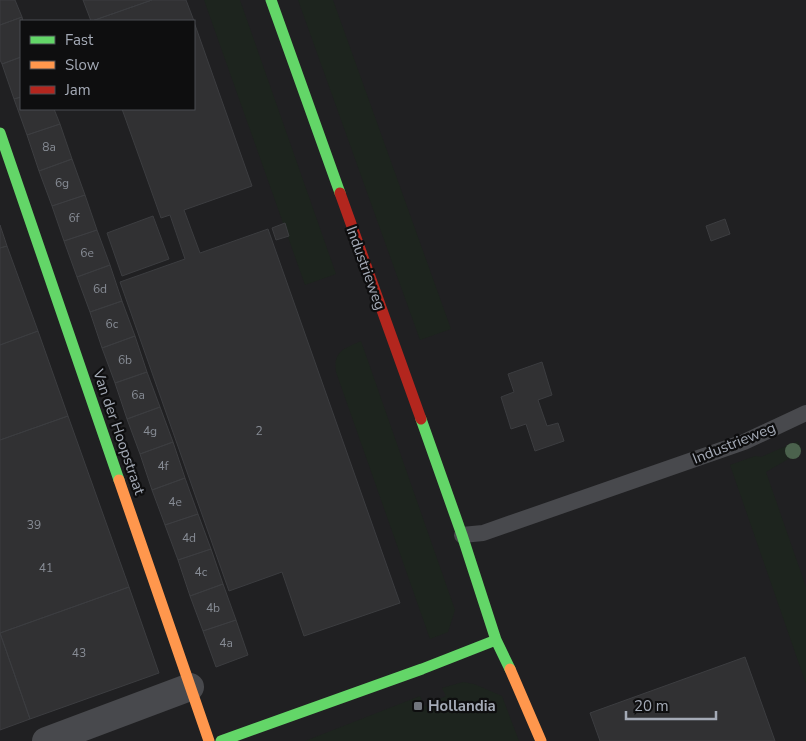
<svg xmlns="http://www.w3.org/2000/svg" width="806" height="741" font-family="'Nunito Sans',sans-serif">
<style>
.built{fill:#202022;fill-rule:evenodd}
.green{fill:#1d241e}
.building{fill:#313133;stroke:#3c3d40}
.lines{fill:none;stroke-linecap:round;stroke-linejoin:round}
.lane{stroke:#48494d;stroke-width:16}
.street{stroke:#48494d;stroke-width:28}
.fast{stroke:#63d668;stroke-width:11}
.slow{stroke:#ff974d;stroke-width:11}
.jam{stroke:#b3261e;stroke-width:11}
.tree{fill:#4b624d}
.poi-dot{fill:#71757d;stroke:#0e0e0f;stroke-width:2}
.labels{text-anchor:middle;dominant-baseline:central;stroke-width:4.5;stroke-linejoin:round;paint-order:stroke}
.number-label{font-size:12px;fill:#878c95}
.street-label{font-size:15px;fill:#a4aab6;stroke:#0e0e0f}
.poi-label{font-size:15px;font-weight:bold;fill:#a4aab6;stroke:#0e0e0f;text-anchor:start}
</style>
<rect width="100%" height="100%" fill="#131314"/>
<path class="built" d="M0 0H806V741H0ZM21 21H194V109H21Z"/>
<path class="green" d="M204 0H240L336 274 305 285Z
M298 0H333L451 329 420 340Z
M361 341 455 610 448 632 430 639 336 372C333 351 344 349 361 341Z
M798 441 802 451 766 472 806 587V684L730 465 755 456 761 457Z
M463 682 474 684 502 696 519 741H305L420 696 424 706 446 696 442 688Z"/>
<path class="building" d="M0 0H15L22 17 0 25Z
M83 0H152L92 21H91Z
M152 0H186L194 21H92Z
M22 17 23 21H21V57L2 64 0 60V25Z
M194 22 252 186 184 210 200 253 268 229 400 603 304 636 282 572 229 591 120 282 185 259 170 215 161 218 122 109H194Z
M21 57V97L14 99 2 64Z
M21 97V109H54L60 124 27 135 14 99Z
M60 124 72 159 39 171 27 135Z
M72 159 85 195 52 206 39 171Z
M85 195 97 230 64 241 52 206Z
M153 216 169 259 122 276 107 233Z
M725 219 730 234 711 241 706 226Z
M285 223 289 236 276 240 272 228Z
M0 225 7 246 0 248Z
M97 230 110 265 77 277 64 241Z
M7 246 38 331 0 345V248Z
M110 265 122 301 90 312 77 277Z
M122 301 135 336 102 348 90 312Z
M38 331 68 416 0 440V345Z
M135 336 147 372 115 383 102 348Z
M542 362 552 395 538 400 547 426 558 423 564 441 535 451 526 424 511 429 501 397 514 392 508 374Z
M147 372 160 407 127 419 115 383Z
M160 407 173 442 140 454 127 419Z
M68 416 129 587 0 633V440Z
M173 442 185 478 152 490 140 454Z
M185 478 198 514 165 525 152 490Z
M198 514 211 549 178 560 165 525Z
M211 549 223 584 190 596 178 560Z
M223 584 236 620 203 631 190 596Z
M129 587 159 673 30 719 0 633Z
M236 620 248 655 216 667 203 631Z
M0 633 30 719 0 730Z
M745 657 775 741H600L590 713Z"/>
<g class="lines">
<path class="lane" d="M462 535 483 533 744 442 806 413"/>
<path class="street" d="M46 741 190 687"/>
<path class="fast" d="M271 0 340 193
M0 133 119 480
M421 419 462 535 496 640 510 669
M221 741 422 669 496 640"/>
<path class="slow" d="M119 480 209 741
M510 669 541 741"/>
<path class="jam" d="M340 193 421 419"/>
</g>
<circle class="tree" cx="793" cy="451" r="8"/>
<rect class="poi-dot" x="413" y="701" width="10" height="10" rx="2.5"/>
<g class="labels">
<g class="number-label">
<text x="49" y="147">8a</text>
<text x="62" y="183">6g</text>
<text x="74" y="218">6f</text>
<text x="87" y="253">6e</text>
<text x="100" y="289">6d</text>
<text x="112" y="324">6c</text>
<text x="125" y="360">6b</text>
<text x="138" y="395">6a</text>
<text x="150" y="431">4g</text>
<text x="259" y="431">2</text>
<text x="163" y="466">4f</text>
<text x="175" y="502">4e</text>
<text x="34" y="525">39</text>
<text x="189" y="538">4d</text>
<text x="46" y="568">41</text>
<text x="201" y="572">4c</text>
<text x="213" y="608">4b</text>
<text x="226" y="643">4a</text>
<text x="79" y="653">43</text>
</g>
<g class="street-label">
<text transform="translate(366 268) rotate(70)">Industrieweg</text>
<text transform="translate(119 432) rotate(71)">Van der Hoopstraat</text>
<text transform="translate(734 443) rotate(-22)">Industrieweg</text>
</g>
<g class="poi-label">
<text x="428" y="706">Hollandia</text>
</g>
</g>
<rect x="20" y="20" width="175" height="90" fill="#0e0e0f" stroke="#4a4c52"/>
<rect x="30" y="36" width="25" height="8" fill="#63d668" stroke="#4a4c52"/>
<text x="65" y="45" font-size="15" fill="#a4aab6">Fast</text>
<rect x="30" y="61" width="25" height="8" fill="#ff974d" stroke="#4a4c52"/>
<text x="65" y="70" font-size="15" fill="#a4aab6">Slow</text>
<rect x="30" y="86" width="25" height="8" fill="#b3261e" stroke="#4a4c52"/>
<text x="65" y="95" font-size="15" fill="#a4aab6">Jam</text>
<path d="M626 711v8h90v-8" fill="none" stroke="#a4aab6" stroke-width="2.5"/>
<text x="634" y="711" font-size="15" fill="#a4aab6" stroke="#0e0e0f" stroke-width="4" paint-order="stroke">20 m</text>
</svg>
